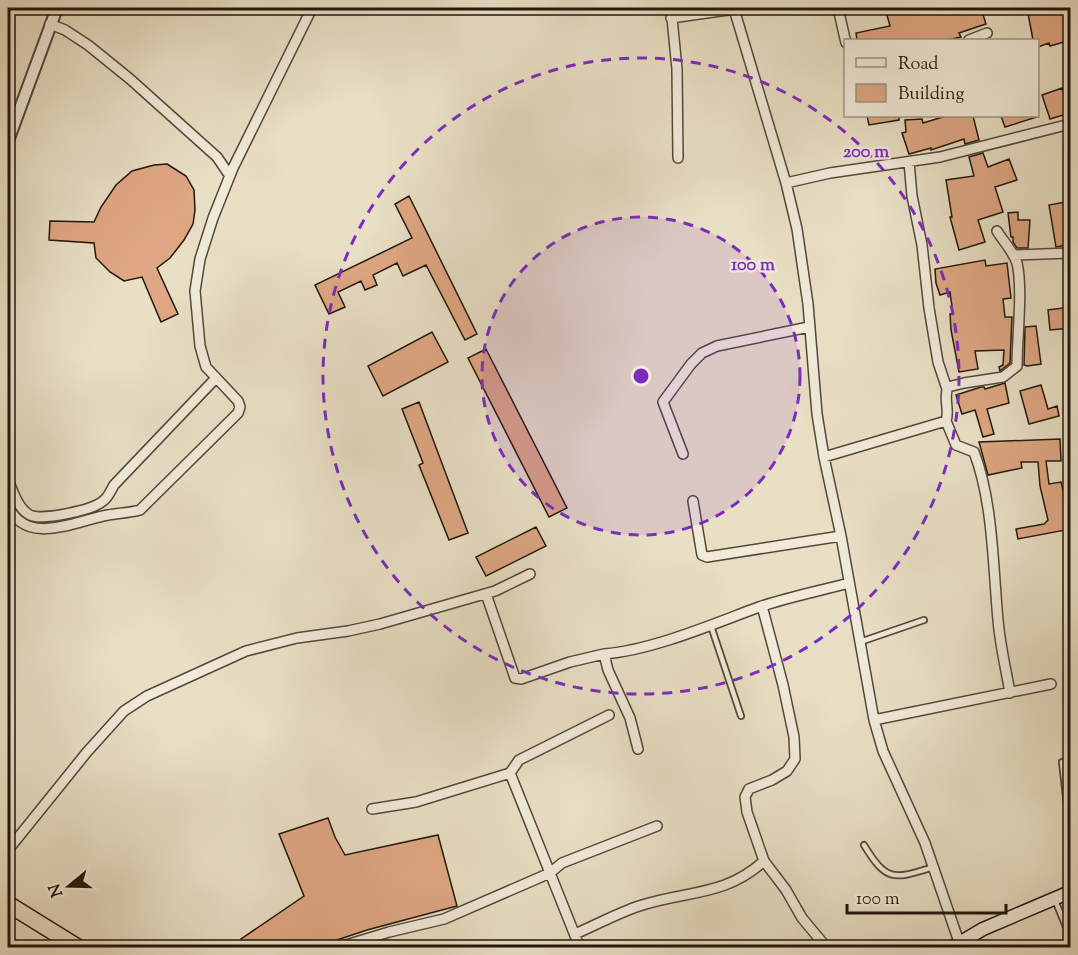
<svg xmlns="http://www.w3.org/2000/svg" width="1078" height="955" font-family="'Sorts Mill Goudy',serif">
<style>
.building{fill:#dfa783;stroke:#20160c;stroke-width:1.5}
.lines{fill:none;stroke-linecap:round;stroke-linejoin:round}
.service-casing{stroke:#52483a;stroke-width:8}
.minor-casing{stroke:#52483a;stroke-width:12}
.tertiary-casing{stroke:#52483a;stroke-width:14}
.secondary-casing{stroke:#20160c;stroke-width:15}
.trunk-casing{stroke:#20160c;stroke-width:18}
.service{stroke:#f1ead9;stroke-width:4.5}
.minor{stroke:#f1ead9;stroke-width:9}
.tertiary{stroke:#f1ead9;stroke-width:10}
.secondary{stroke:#f1ead9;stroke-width:12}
.trunk{stroke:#e9dfc5;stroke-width:15}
.ring{fill:none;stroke:#7b2cbf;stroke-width:3;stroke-dasharray:10 8}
.centre{fill:#7b2cbf;stroke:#f1ead9;stroke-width:3}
.ring-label{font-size:18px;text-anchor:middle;font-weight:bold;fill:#7b2cbf;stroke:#f1ead9;stroke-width:4.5;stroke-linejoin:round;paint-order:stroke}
</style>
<rect width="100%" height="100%" fill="#e9dfc5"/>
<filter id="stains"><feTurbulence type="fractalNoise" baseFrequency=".00333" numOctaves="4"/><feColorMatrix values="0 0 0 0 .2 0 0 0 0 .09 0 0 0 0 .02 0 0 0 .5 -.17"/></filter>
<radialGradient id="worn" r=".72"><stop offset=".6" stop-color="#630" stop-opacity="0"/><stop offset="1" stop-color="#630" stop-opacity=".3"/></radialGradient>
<path class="building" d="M885 8H981L986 24 959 33 961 37 948 40H857L856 33 890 26Z
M1027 8H1071V40L1050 46 1049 43 1038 47V40H1033Z
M1062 88 1070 113 1050 119 1042 95Z
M867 116H899V120L869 125Z
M946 116H973L979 140 965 144 964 139 931 150V148L909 154 902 133 906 132 905 120 922 119 923 123Z
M1001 116H1036L1037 117 1005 127Z
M983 153 988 167 1009 159 1017 180 995 187 1003 212 978 220 985 242 959 250 950 217H952L946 180 974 176 969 157Z
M167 164 186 176 194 190 195 210 193 224 184 240 170 258 157 268 178 314 161 322 142 277 124 281 110 272 96 258 94 243 49 240 50 221 94 222 101 207 116 185 132 171 154 165Z
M409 196 477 334 465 340 426 265 403 276 397 263 373 275 377 285 365 290 361 281 338 292 345 307 329 314 315 285 412 238 395 204Z
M1071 201V244L1056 247 1049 205Z
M1018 212V220H1030L1028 248H1017L1013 242V237H1011L1008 213Z
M985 260 986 266 1007 263 1011 298 1003 299 1005 317H1012L1010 363 1000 371 999 367 1003 365 1004 350 975 351 978 369 959 372 951 330 950 314H953L950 292 940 295 936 283 935 269Z
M1071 307V328L1050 330 1048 310Z
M1036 326 1041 364 1027 366 1024 365 1025 327Z
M432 332 448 362 383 396 368 366Z
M486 349 567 508 549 517 468 358Z
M1005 383 1009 403 987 409 994 434 983 437 975 410 962 414 956 395 981 387H984L985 389Z
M1041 385 1048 409 1057 406 1059 416 1029 424 1020 391Z
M419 402 468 533 449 540 419 465 423 463 402 409Z
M1060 439 1061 461H1046L1049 484 1061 482 1065 498H1071V529L1018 539 1016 529 1044 524 1048 520 1040 486 1038 462H1021L1022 468 988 475 979 442Z
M536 527 546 546 486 576 476 557Z
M328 818 335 837 345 855 438 835 457 906 367 930 313 948H245L241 939 304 896 279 834Z"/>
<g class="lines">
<g class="service-casing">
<path id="service" d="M711 626 741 716
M860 642 924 620
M1062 762 1070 831
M864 845C887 883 894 879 934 867
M1055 900 1066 927 1070 926"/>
</g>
<g class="minor-casing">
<path id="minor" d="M671 8 677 69 678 158
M838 8 846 43
M734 9 786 183 797 229 808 304 817 414 824 457 841 536 874 720 883 751 925 843 959 942
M671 18 742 8
M50 24 65 30 88 45 130 79 217 157 230 176
M969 40 987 33
M909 162 912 196 922 245 929 308 938 362 947 389
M786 183 830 173 940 157 1070 124
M1013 255 1070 253
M946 421C950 410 943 398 948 387L964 383 1003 377 1017 366C1017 339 1023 288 1017 263 1013 251 1003 241 997 231
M683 454 663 402 691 364 702 353 717 346 809 327
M824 457 946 421 956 445 974 452C993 501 993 567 998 620 1000 645 1006 669 1010 693
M8 479C12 490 18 509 30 515 42 521 93 510 103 501 108 498 111 490 114 485L216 378
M693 501 702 555 707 557 841 536
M8 506C27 547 75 521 108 515 119 513 129 513 140 510L238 413 240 407 238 401 206 367 200 346 195 291 200 259 213 218 233 168 312 8
M486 594 515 678 521 679 570 662 604 654
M762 606 783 685 794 737 795 759 787 771 772 780 749 789 745 797 747 812 764 861 786 890 802 918 827 948
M874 720 1051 684
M638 749 630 718 608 670 604 654C653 650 713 624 759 607 788 597 819 591 849 583
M510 773 580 948
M372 809 416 802 510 773 519 760 609 715
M8 850 87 752 124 711 147 696 246 651 297 638 348 631 380 624 495 591 530 574
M575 934C596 925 618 913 639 906 687 890 724 897 764 861
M336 948 389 932 444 919 550 873 562 863 657 826"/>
</g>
<g class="tertiary-casing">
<path id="tertiary" d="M8 141 57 8"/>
</g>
<g class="secondary-casing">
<path id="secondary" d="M951 948 983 929 1070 892"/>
</g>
<g class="trunk-casing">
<path id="trunk" d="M8 904 79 948
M8 944 13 948"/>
</g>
<use href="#service" class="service"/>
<use href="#minor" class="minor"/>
<use href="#tertiary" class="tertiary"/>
<use href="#secondary" class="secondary"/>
<use href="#trunk" class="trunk"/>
</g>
<circle cx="641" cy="376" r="159" fill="#7b2cbf" fill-opacity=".12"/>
<g class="ring">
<circle cx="641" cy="376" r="159"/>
<circle cx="641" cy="376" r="318"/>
</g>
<circle cx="641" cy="376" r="9" class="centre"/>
<g class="ring-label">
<text x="866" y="157">200 m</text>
<text x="753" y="270">100 m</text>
</g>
<rect width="1078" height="955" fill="none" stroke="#e9dfc5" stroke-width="30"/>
<rect x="9" y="9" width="1060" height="937" fill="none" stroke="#20160c" stroke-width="3"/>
<rect x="15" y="15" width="1048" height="925" fill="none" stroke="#20160c" stroke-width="1.5"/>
<rect x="844" y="39" width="195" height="78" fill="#f1ead9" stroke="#9d9587" stroke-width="1.5"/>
<rect x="856" y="58" width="30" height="9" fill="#f1ead9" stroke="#9d9587" stroke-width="1.5"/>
<text x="898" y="69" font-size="18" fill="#20160c">Road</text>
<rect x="856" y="84" width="30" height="18" fill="#dfa783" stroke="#9d9587" stroke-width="1.5"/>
<text x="898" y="99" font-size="18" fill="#20160c">Building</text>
<g transform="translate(69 886) rotate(251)" stroke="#f1ead9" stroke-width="4.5" paint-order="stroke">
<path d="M0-4.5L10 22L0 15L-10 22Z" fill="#20160c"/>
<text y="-9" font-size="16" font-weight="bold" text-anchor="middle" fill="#20160c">N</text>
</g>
<path d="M847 904v9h159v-9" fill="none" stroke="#20160c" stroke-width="3"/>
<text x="856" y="904" font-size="18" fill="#20160c" stroke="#f1ead9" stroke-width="4.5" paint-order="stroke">100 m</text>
<rect width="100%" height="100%" filter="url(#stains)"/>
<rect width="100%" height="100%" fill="url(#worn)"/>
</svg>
